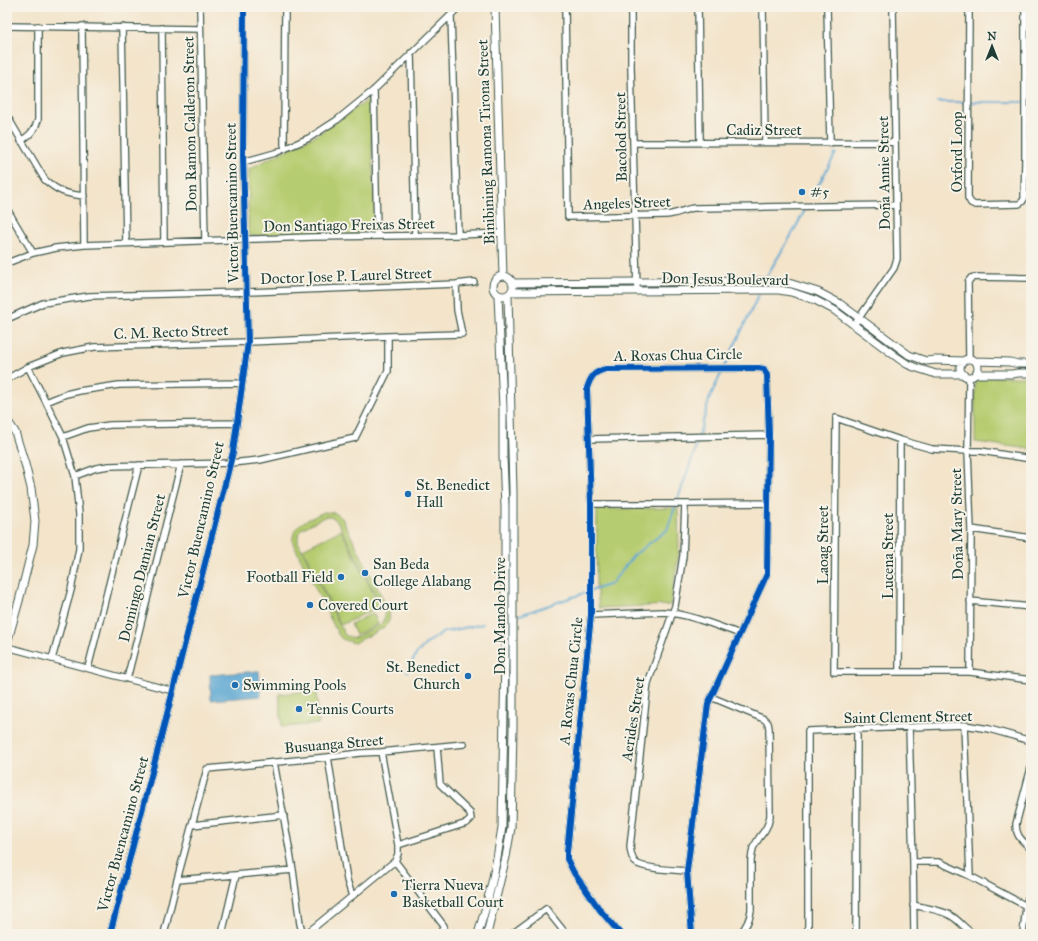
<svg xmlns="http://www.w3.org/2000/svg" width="1038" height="941" font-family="'IM FELL Great Primer',serif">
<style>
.green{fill:#b6cc70;stroke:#6a8452;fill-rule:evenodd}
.water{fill:#59a5d2;stroke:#3c7183}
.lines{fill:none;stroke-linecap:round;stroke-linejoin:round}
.stream{stroke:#59a5d2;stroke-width:2}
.minor-casing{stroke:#3f564a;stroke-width:8}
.tertiary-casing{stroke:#3f564a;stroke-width:9}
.minor{stroke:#fff;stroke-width:5.5}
.tertiary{stroke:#fff;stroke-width:7}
.cycleway-casing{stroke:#f7f3e8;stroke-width:8}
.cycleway{stroke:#0057b8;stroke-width:6}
.poi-dot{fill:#1f6fb2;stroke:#f7f3e8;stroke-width:1.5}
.labels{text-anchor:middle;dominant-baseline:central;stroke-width:4;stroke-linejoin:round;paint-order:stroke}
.street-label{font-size:15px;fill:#1f3d34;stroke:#f7f3e8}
.poi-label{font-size:15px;fill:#1f3d34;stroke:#f7f3e8;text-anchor:start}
</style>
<rect width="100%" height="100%" fill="#f7f3e8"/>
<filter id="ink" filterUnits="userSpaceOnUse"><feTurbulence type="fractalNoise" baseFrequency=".025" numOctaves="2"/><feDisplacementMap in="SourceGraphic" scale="8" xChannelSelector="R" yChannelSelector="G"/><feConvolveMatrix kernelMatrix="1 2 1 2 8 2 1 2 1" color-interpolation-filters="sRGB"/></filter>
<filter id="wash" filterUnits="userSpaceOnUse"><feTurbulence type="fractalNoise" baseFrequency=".012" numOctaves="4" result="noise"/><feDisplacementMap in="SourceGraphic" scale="16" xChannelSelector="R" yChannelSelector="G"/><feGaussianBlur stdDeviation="0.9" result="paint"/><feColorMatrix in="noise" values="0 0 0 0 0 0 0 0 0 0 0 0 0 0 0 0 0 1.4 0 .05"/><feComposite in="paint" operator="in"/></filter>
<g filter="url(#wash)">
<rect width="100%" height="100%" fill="#f3e4ca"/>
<path class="green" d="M370 99 376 234 248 236 249 169 318 134Z
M987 377H1031V449L975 442V382Z
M678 508 679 552 670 605 599 608 596 584 597 509Z
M324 512 335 513 342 518 389 611C392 625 383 628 372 634 366 637 360 640 354 643L342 639 338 634 293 543C291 523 309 520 324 512ZM326 516 333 518 338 522 384 610 385 616 382 624 354 638 346 636 343 632 298 542V535L301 529Z
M341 530 380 606 341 625 303 549Z
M373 613 378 624 356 635 351 624Z
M316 691 319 724 282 727 279 694Z"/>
<path class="water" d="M259 671 261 696 211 700 210 675Z"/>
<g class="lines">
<path class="stream" d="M937 102H1031
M813 195 836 153
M766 277 791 236 805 210
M517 616 611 584 634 555 667 530 694 453 710 397 759 294
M407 671 417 653 427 643 444 632 483 624"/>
</g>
</g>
<g filter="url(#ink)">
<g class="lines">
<g class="minor-casing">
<path id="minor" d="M200 7 205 240
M285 7 284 144 285 149
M565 7 568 217 665 215C676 215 684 209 694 208L896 205
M631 7V67L637 290
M698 7 700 142
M763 7 765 142
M827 7 830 143
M969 7 968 198 971 203 975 205 1019 204 1022 202 1024 199 1025 161V7
M451 16 458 235
M7 26 200 29
M82 26 84 245
M122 27 126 243
M162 28 164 242
M411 53 415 235
M374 90 377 235
M7 116 45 180C59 192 66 194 84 196
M21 141C30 135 35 130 38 120V26
M633 143C720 142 808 143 895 142
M243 162 275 153 309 138 337 120 374 90 459 7
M7 209 33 253
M7 263 33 253 56 248 84 245 312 237 458 235 502 233
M7 319 43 303 89 296 247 292 456 284 474 282
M854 325 894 268 897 259 893 7
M969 359 968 282 971 278 975 277 1031 278
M28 367 46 402 63 437 75 476 79 514V549L71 590 52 659
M969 377 968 451 971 529 970 672
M7 379 28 367 63 353 94 347 248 342 388 336 462 334 457 310 456 284
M46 402 66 394 79 391 119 385 242 383
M63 437 88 428 110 425 236 423
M589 439 769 435
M1031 459 981 451H968L932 449 900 440 836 418 834 672H970L1031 680
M75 476 96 468 109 466 231 463 260 460 355 438 388 371V336
M591 504H685L768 503
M685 504 683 556 675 606 648 683 647 691 630 847C631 852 631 858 635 862 641 869 676 870 687 871
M971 529 1031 538
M970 601 1031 607
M591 615 663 612C689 614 715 625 740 634
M7 647 173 691
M88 668 139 465
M899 672 900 440
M127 679 181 464
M711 697 764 719 768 723 769 728 770 816 768 824 765 830 759 838 753 848 751 860V910C750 920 746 927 740 934
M964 725 970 876
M909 727 913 862 914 934
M328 757 347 880 352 896
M274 762 293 870 300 924 303 934
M1031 768 1016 824C1016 837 1022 840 1031 849
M192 825 284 815
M398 845 467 823 471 819 470 813 440 784 437 747
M395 861 444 926 440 934
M913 862H939L970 876 1026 906
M177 880 293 870
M913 905C925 908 944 910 953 917 961 922 966 931 975 934
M110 934 164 726 233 452 248 342 243 156 244 7
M164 934 177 880 207 769 328 757 360 753 381 752 464 744
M222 934 236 875
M306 934 395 861 398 854V845L381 752
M512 934 546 909 566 934
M621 934 617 930 600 910 574 873 567 859V852L591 615V504L587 388C591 376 594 372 606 369L758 368 764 369 767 375 769 435 767 574 708 704 687 871 692 934
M808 934V731L964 725 989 729 1031 741
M856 934 857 728
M1023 934 1026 906 1031 887"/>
</g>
<g class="tertiary-casing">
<path id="tertiary" d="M495 7 503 276
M493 286a10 10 0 1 1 20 0a10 10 0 1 1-20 0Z
M512 283 762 281 781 282 792 284 818 292 839 303 909 355 926 361 936 360 964 361
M511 292 759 290H779L791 292 815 300 834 310 898 358 907 364 914 367 936 374H963
M960 368a9 9 0 1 1 18 0a9 9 0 1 1-18 0Z
M975 361 1010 362 1018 364H1031
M976 374H1012L1018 373H1031
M7 420 15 432 25 464 31 488 35 521 33 545 19 601 7 643
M478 934C489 899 497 863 502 827L505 653V507L503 456V408L498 296
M487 934 506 857 511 828 513 728V492L508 295"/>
</g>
<use href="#minor" class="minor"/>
<use href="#tertiary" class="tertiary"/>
<g class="cycleway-casing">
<path id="cycleway" d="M110 934 164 726 233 452 248 342 243 156 244 7
M621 934 617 930 600 910 574 873 567 859V852L591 615V504L587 388C591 376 594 372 606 369L758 368 764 369 767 375 769 435 767 574 708 704 687 871 692 934"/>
</g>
<use href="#cycleway" class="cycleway"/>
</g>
</g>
<g class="poi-dot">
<circle cx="802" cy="192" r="4"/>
<circle cx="408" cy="494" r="4"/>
<circle cx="365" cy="573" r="4"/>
<circle cx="341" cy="577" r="4"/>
<circle cx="310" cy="605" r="4"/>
<circle cx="468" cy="676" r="4"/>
<circle cx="235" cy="685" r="4"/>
<circle cx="299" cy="709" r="4"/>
<circle cx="394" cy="894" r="4"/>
</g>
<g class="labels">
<g class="street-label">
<text transform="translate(190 124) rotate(-91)">Don Ramon Calderon Street</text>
<text x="764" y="130">Cadiz Street</text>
<text transform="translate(621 137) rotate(-91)">Bacolod Street</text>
<text transform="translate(486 142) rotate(-92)">Binibining Ramona Tirona Street</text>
<text transform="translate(957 152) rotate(-90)">Oxford Loop</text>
<text transform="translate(884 173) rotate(-91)">Doña Annie Street</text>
<text transform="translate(232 203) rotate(-91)">Victor Buencamino Street</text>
<text transform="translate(627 203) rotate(-2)">Angeles Street</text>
<text transform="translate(349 225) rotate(-1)">Don Santiago Freixas Street</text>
<text transform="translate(346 276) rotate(-2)">Doctor Jose P. Laurel Street</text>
<text transform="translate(725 279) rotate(1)">Don Jesus Boulevard</text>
<text transform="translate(171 332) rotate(-2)">C. M. Recto Street</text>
<text transform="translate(678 355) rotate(-1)">A. Roxas Chua Circle</text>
<text transform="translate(201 520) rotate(-77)">Victor Buencamino Street</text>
<text transform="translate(957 524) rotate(-91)">Doña Mary Street</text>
<text transform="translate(823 545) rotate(-90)">Laoag Street</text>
<text transform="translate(888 556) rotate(-90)">Lucena Street</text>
<text transform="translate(142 568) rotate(-76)">Domingo Damian Street</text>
<text transform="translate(500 616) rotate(-90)">Don Manolo Drive</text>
<text transform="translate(571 681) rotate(-84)">A. Roxas Chua Circle</text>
<text transform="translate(908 717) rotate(-1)">Saint Clement Street</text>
<text transform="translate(633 719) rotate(-81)">Aerides Street</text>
<text transform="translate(334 744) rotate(-5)">Busuanga Street</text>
<text transform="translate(123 834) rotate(-75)">Victor Buencamino Street</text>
</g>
<g class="poi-label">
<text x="810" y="192">#5</text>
<text x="416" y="485">St. Benedict<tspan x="416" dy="17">Hall</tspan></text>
<text x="373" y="564">San Beda<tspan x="373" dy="17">College Alabang</tspan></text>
<text x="333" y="577" text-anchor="end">Football Field</text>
<text x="318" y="605">Covered Court</text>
<text x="460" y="667" text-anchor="end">St. Benedict<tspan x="460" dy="17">Church</tspan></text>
<text x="243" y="685">Swimming Pools</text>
<text x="307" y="709">Tennis Courts</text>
<text x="402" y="885">Tierra Nueva<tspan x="402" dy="17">Basketball Court</tspan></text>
</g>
</g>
<rect width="1038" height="941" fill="none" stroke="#f7f3e8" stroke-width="24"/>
<g transform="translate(992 46)" stroke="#f7f3e8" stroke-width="3" paint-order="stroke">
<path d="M0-3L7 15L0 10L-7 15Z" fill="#1f3d34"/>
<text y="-6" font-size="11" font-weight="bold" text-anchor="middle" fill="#1f3d34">N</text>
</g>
</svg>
